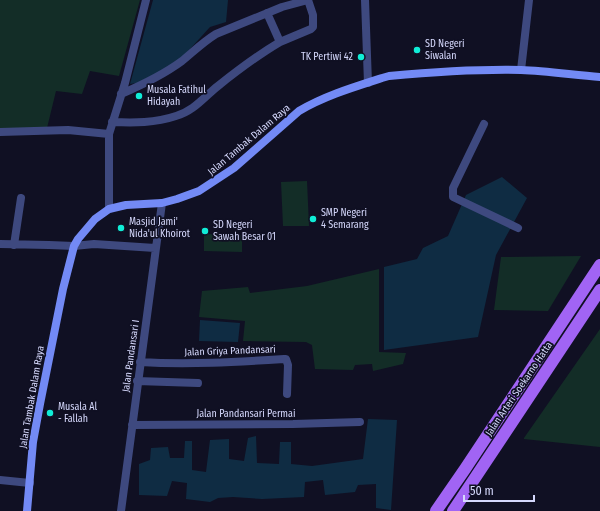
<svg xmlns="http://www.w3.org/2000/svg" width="600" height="511" font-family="'Fira Sans Condensed',sans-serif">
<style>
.green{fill:#132d27}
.water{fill:#0f2c43}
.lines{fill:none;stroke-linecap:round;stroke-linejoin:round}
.street{stroke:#3e497f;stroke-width:8}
.secondary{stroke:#738af5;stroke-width:8}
.primary{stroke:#a164f4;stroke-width:12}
.poi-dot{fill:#10edd7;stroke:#101023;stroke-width:1.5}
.labels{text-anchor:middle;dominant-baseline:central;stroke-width:3.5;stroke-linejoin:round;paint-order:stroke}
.poi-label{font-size:10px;fill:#d5d8fc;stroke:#101023;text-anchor:start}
.street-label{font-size:10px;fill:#d5d8fc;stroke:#101023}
</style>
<rect width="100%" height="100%" fill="#101023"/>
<path class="green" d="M0 0H140L119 76 90 71 82 94 56 91 47 128 0 129Z
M307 181 309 226H283L281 182Z
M204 234 242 235V252L204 251Z
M581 256 548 311 494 310 501 257Z
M379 269V352L406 353 403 364 373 371 372 364 355 365 353 370 315 369 312 345 306 342 243 341 245 321 199 317 202 291 248 287 250 293 307 286Z
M600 329V447L524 439V438Z"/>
<path class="water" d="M153 0H228L226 22 210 27 180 60 143 82 130 84Z
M502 177 527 198 496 255 478 337 384 350V267L417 259 423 248 448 236 466 195Z
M200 320 240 323 238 342 199 341Z
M368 419 397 420 391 510 376 508V484L358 485 355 492 325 495 323 480 305 482 304 497 262 499 233 497 218 498 210 502 186 499 187 483 172 481 167 496 139 495V464L150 460 151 448 168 447 170 458H184L185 441H192V470L206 472 210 440 229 439V459L244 461 248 438 256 436 257 463 279 464 280 442H291V464L312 466 363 459Z"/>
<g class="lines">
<path class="street" d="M365 0 368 83
M267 13 280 42 311 29 313 27V15L308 0
M521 70 529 0
M121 94C142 85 163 75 182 61 193 52 203 42 216 34L282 7 308 0
M112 122C134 123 155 123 176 116 194 111 204 97 218 86 238 70 258 55 280 42
M484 124 453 188V197L518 228
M0 132 68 130 109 134
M109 209V134L125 83 146 0
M0 244 49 245 74 246 94 244 155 248
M14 245 21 198
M140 362C188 365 236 362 284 359H286L288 365 287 394
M137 381 198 383
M132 425 293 424 360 422
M0 480 30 483
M121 511 162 203"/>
<path class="secondary" d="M27 511 33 442 40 404 63 289 74 246 78 239 95 219 109 209 126 205 162 203 177 199 199 191 234 168 299 111C324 96 354 87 382 78L389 76C433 72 477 69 521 70 547 71 574 75 600 77"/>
<path class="primary" d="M436 511 465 469 600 265
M453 511 600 290"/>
</g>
<g class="poi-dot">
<circle cx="417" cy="50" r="4"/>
<circle cx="361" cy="57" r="4"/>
<circle cx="139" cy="96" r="4"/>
<circle cx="313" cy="219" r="4"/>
<circle cx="121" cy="228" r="4"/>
<circle cx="205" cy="231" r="4"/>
<circle cx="50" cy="413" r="4"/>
</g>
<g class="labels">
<g class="poi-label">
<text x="425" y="44">SD Negeri<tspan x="425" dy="12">Siwalan</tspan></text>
<text x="353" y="57" text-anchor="end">TK Pertiwi 42</text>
<text x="147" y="90">Musala Fatihul<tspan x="147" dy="12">Hidayah</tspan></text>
<text x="321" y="213">SMP Negeri<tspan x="321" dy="12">4 Semarang</tspan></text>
<text x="129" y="222">Masjid Jami'<tspan x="129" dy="12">Nida'ul Khoirot</tspan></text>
<text x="213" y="225">SD Negeri<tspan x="213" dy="12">Sawah Besar 01</tspan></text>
<text x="58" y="407">Musala Al<tspan x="58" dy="12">- Fallah</tspan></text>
</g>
<g class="street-label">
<text transform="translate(249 140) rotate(-40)">Jalan Tambak Dalam Raya</text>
<text transform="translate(230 351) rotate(-2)">Jalan Griya Pandansari</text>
<text transform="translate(131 356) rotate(-82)">Jalan Pandansari I</text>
<text transform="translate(519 389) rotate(-56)">Jalan Arteri Soekarno Hatta</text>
<text transform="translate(32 397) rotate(-80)">Jalan Tambak Dalam Raya</text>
<text x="246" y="414">Jalan Pandansari Permai</text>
</g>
</g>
<path d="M464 495v6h70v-6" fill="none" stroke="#d5d8fc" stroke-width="2"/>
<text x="470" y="495" font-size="12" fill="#d5d8fc" stroke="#101023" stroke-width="3" paint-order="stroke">50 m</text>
</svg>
